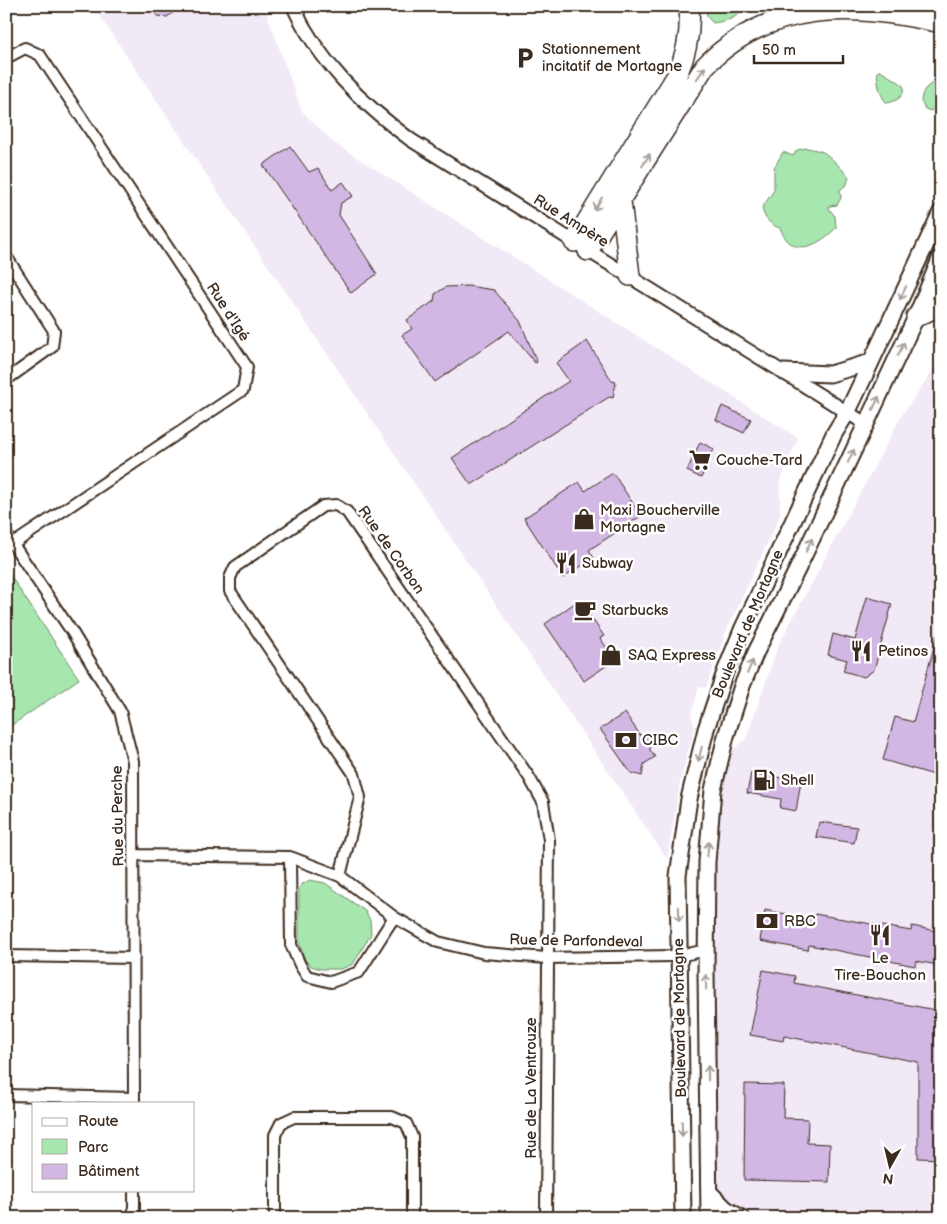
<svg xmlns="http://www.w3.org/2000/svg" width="947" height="1224" font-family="'Balsamiq Sans',sans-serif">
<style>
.built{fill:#f2e9f7}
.green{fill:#a7e6ae;stroke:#718866}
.building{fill:#d2b7e5;stroke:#3b2a1e}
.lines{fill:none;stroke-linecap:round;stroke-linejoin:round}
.minor-casing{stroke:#3b2a1e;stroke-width:14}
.tertiary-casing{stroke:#3b2a1e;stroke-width:16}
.secondary-casing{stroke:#3b2a1e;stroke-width:19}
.motorway-casing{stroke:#3b2a1e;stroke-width:22}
.minor{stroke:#fff;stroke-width:10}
.tertiary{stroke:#fff;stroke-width:12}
.secondary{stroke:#fff;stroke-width:15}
.motorway{stroke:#fff;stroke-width:19}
.oneway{stroke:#a79f9a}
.labels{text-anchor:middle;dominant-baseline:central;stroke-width:5;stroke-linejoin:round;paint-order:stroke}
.poi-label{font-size:15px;fill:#3b2a1e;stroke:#fff;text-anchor:start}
.street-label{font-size:15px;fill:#3b2a1e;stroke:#fff}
</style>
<rect width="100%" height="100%" fill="#fff"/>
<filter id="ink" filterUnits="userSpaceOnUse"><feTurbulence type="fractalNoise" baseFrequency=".02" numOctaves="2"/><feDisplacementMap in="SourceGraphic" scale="10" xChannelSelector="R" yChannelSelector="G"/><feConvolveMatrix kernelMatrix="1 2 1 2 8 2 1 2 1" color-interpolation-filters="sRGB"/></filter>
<g filter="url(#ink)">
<path class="built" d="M93 6H264L302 111 334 143 798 438 780 482V516L726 632 706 688 699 687 691 715 695 727 681 777 667 859Z
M941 359V1217L750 1218 730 1208 711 1186 713 909 718 808 729 753 746 739 778 646 902 415Z"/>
<path class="green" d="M706 6H744C739 19 726 21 713 23L707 17Z
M878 71H880L899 82 904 87C904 97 897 101 887 103 880 97 876 80 878 71Z
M933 83 941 84V101L931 111 925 109 921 101C922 92 925 87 933 83Z
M807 148C812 149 818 150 823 152 828 154 845 172 849 177L847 184 840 190 841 198 837 205 829 206V209L835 216 836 228C825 239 803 256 788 241 784 238 782 232 780 228 770 225 764 218 762 208L774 190V168L783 152 793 156 797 150Z
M6 569 79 679 12 725 6 728Z
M310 880 325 883 365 911 370 920 371 934 353 964 341 969H321L311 966 305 960 299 942V889L301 885Z"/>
<path class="building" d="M151 6H183L167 17 157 16Z
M290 146 309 172 318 168 332 190 343 182 353 196 341 203 339 215 377 274 351 293 263 165Z
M468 286 494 290 520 321 537 362 535 363 509 331 435 382 402 335 412 329 407 320 434 301 435 294 446 287Z
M587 341 612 381 616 382 613 398 609 397 471 485 452 458 569 381 556 363Z
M722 406 751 419 744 433 716 420Z
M700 442 714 449 701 478 687 471Z
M613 473 641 516 589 550 594 558 563 578 524 518 579 482 585 491Z
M867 597 892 604 874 670 864 677 843 671 847 660 828 655 833 634 855 640Z
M579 600 604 636 600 638 615 660 584 681 545 624Z
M938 633H941V777L883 760 895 717 913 722Z
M625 713 640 735 651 738 650 750 655 757 644 764 642 776 631 773 600 729Z
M751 773 801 781 796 811 780 808 781 799 747 793Z
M819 822 857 827 854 843 816 837Z
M765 910 814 919 815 914 911 931 912 926 941 932V957L939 956 938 965 916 961 915 966 809 945 808 950 760 941Z
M763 970 795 976 794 983 941 1011V1159L918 1158V1062L784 1036 783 1041 750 1035Z
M745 1084 784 1085 783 1118 808 1119 807 1143 830 1144 829 1182 744 1180Z"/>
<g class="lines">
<g class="minor-casing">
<path id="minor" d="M6 58 25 48 40 55 247 367 243 390 13 544
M6 256 54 331 52 347 6 380
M6 534 72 632 120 711 133 761 134 1103
M134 855 290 857 340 876 394 917 438 942 484 953 547 958 672 956H679L706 950
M290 857 291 945 300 965 307 976 331 982 359 972 394 917
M340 876 360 797 354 774 230 591V578L235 567 323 506 336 505 347 512 529 777 543 802 549 840 546 1218
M6 956 134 958
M6 1095 134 1098
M134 1190V1218
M275 1218V1135L281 1123 294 1117H392L406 1123 412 1137V1218"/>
</g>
<g class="tertiary-casing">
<path id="tertiary" d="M293 6C319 62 362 104 411 140L866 424"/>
</g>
<g class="secondary-casing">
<path id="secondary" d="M784 372 830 374 871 362
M709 1192 726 1209 741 1218
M683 1218 678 876 689 799 706 729 725 672 742 630 834 434 848 411 858 390 941 212
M709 1218 706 973 707 862 713 790 726 736 742 686 756 652 797 570 866 424 916 317 941 257"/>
</g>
<g class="motorway-casing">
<path id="motorway" d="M621 201 630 276
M574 242 677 75C687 53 691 31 689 6
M588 251 705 66C770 0 852 3 941 23
M916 317 941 305"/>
</g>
<use href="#minor" class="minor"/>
<use href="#tertiary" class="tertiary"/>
<use href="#secondary" class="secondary"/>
<use href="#motorway" class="motorway"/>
</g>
<defs><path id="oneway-shaft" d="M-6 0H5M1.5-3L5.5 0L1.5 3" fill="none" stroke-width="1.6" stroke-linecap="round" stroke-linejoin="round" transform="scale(1.25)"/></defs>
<g class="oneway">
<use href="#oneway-shaft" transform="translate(701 73) rotate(-55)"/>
<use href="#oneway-shaft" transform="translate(646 160) rotate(-58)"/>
<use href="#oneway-shaft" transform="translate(598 204) rotate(122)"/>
<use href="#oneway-shaft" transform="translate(903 293) rotate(115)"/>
<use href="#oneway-shaft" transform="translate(901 349) rotate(-65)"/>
<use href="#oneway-shaft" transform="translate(876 403) rotate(-65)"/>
<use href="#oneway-shaft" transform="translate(851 456) rotate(-65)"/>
<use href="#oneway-shaft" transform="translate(809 545) rotate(-65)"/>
<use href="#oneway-shaft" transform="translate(750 667) rotate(-67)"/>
<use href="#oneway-shaft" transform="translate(700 754) rotate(104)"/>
<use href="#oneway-shaft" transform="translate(708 849) rotate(-85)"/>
<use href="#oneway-shaft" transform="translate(679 914) rotate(89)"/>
<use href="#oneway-shaft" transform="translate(706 982) rotate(-91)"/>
<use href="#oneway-shaft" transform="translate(708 1073) rotate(-91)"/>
<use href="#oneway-shaft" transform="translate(682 1129) rotate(89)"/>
</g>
</g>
<defs>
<g id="parking-bare" transform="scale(1.725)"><path d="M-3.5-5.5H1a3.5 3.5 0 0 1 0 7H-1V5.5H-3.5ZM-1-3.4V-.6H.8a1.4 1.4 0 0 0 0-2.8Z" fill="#3b2a1e" stroke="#fff" stroke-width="2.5" paint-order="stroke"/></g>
<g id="supermarket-bare" transform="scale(1.725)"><path d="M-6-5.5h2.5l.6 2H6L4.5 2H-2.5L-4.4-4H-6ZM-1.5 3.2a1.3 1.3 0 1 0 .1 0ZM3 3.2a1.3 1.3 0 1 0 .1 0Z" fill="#3b2a1e" stroke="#fff" stroke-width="2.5" paint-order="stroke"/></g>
<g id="shop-bare" transform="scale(1.725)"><path d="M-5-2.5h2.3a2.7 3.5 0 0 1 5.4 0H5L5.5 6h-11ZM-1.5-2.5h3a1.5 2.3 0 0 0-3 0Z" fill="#3b2a1e" stroke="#fff" stroke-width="2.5" paint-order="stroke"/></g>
<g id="restaurant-bare" transform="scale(1.725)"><path d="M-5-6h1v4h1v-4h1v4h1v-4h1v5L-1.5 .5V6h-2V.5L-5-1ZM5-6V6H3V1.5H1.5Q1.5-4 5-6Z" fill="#3b2a1e" stroke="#fff" stroke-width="2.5" paint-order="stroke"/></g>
<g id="cafe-bare" transform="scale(1.725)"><path d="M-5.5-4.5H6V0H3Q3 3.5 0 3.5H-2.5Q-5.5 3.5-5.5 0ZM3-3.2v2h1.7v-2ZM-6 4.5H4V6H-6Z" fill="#3b2a1e" stroke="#fff" stroke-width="2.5" paint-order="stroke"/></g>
<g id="bank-bare" transform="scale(1.725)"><path d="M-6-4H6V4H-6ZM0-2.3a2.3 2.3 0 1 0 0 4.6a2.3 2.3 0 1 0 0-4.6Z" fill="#3b2a1e" stroke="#fff" stroke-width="2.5" paint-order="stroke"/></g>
<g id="fuel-bare" transform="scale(1.725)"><path d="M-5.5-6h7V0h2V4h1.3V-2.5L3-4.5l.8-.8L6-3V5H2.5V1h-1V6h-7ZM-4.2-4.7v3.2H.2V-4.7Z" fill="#3b2a1e" stroke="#fff" stroke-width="2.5" paint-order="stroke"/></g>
</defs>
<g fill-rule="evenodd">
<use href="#parking-bare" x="525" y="58"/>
<use href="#supermarket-bare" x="700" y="460"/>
<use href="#shop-bare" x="584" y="519"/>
<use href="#restaurant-bare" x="566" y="563"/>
<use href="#cafe-bare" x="585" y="610"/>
<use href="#restaurant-bare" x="861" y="651"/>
<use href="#shop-bare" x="611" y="655"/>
<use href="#bank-bare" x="626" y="740"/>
<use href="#fuel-bare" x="764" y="780"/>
<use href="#bank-bare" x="767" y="921"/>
<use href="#restaurant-bare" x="880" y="935"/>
</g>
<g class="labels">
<g class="poi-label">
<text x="542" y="49">Stationnement<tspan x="542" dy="17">incitatif de Mortagne</tspan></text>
<text x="716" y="460">Couche-Tard</text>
<text x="600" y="510">Maxi Boucherville<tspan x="600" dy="17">Mortagne</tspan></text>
<text x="582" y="563">Subway</text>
<text x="602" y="610">Starbucks</text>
<text x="878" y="651">Petinos</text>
<text x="628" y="655">SAQ Express</text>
<text x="642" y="740">CIBC</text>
<text x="781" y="780">Shell</text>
<text x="784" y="921">RBC</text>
<text x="880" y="958" text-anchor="middle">Le<tspan x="880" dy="17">Tire-Bouchon</tspan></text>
</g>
<g class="street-label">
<text transform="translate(571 221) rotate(32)">Rue Ampère</text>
<text transform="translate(228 312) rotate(57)">Rue d'Igé</text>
<text transform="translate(391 550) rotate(55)">Rue de Corbon</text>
<text transform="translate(748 624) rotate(-67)">Boulevard de Mortagne</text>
<text transform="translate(118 816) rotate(-91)">Rue du Perche</text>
<text transform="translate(576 941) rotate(1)">Rue de Parfondeval</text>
<text transform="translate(680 1018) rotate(-91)">Boulevard de Mortagne</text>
<text transform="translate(531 1088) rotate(-90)">Rue de La Ventrouze</text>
</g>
</g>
<rect width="947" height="1224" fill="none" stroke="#fff" stroke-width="25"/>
<rect x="12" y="12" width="922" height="1199" fill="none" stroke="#3b2a1e" stroke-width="2" filter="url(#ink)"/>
<rect x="32" y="1102" width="162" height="90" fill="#ffffff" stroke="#b1aaa5"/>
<rect x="42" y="1118" width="25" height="8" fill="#ffffff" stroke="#b1aaa5"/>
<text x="78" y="1126" font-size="15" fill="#3b2a1e">Route</text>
<rect x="42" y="1139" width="25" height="15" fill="#a7e6ae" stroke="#b1aaa5"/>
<text x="78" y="1152" font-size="15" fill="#3b2a1e">Parc</text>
<rect x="42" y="1164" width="25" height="15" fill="#d2b7e5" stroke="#b1aaa5"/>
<text x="78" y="1176" font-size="15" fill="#3b2a1e">Bâtiment</text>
<g transform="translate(890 1166) rotate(188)" stroke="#ffffff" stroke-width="4" paint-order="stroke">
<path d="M0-4L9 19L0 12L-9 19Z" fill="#3b2a1e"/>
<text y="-8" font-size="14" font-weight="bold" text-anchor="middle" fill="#3b2a1e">N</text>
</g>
<path d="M754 55v8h89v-8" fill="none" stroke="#3b2a1e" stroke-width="2.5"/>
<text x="762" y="55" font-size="15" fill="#3b2a1e" stroke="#ffffff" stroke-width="4" paint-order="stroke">50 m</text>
</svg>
